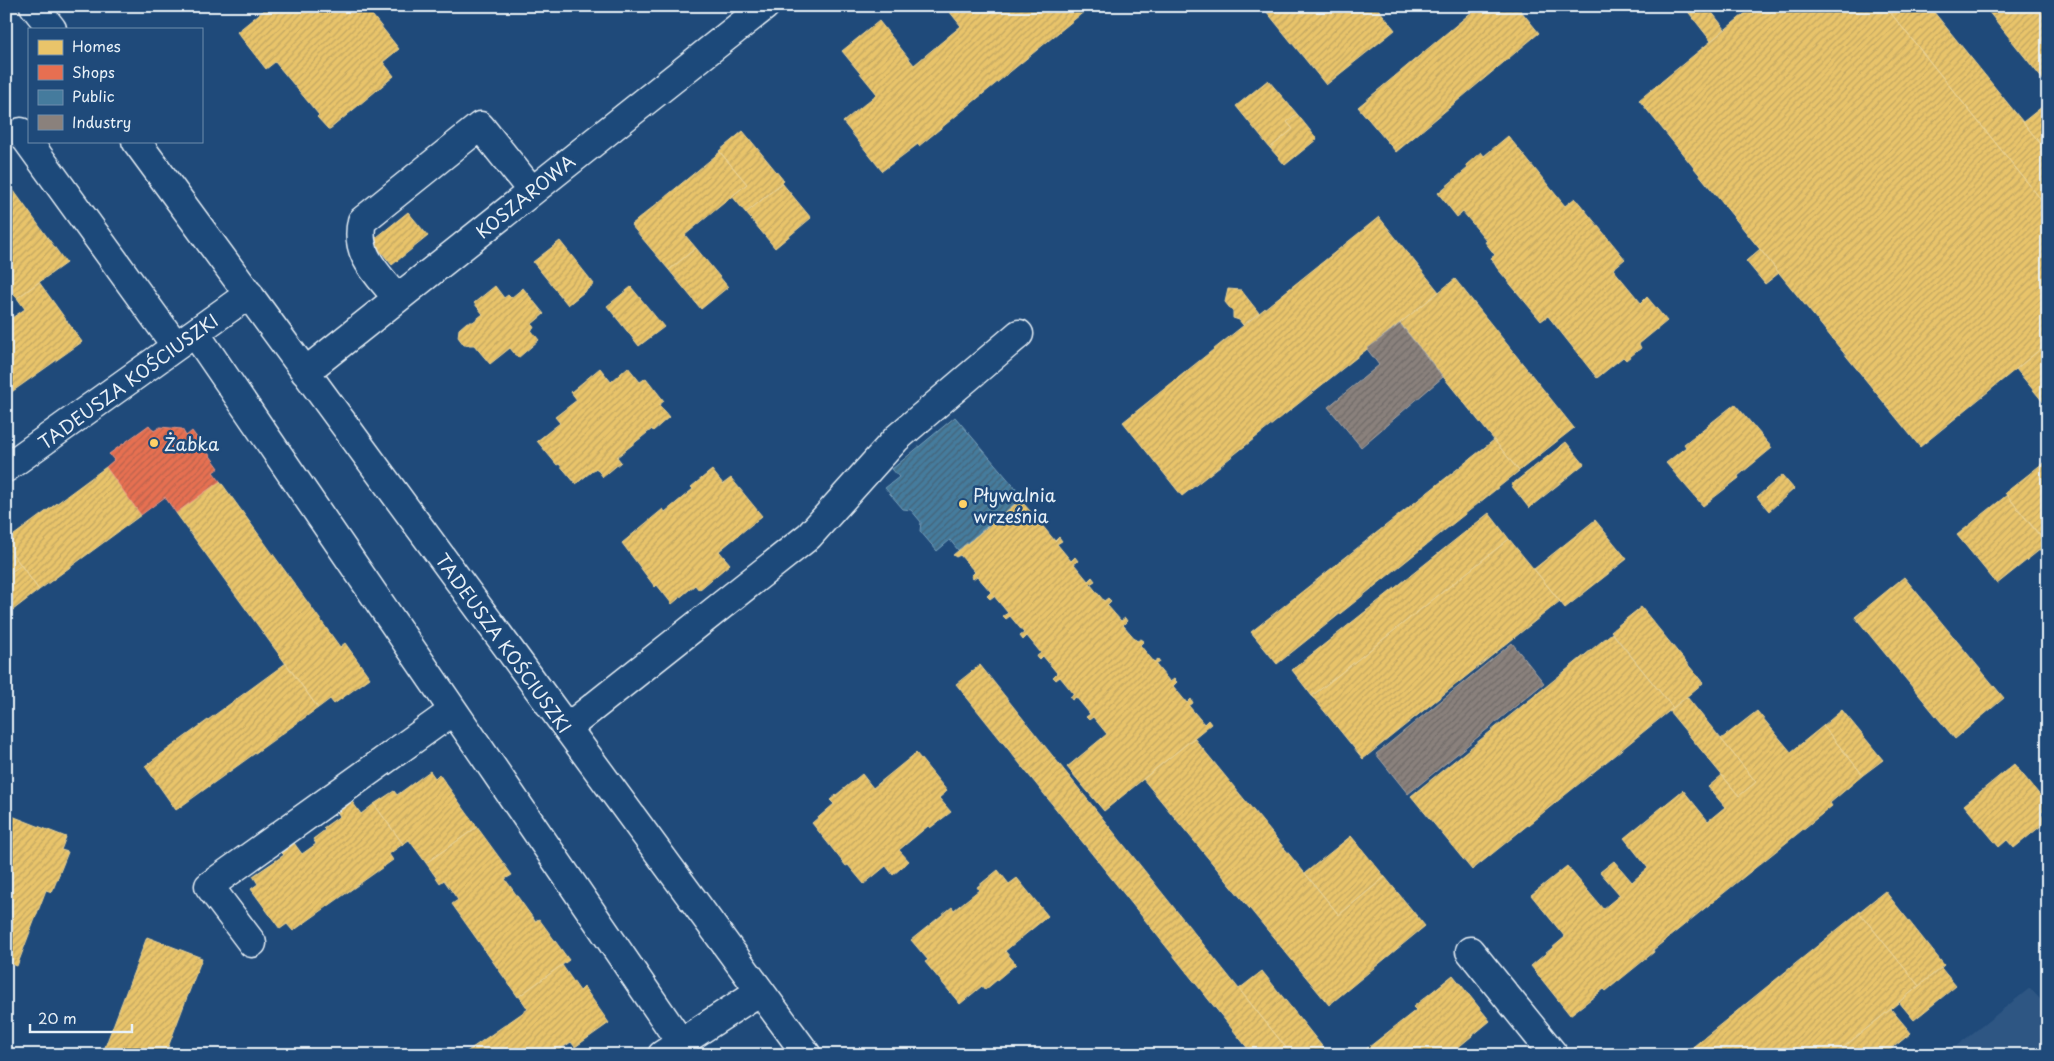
<svg xmlns="http://www.w3.org/2000/svg" width="2054" height="1061" font-family="'Playpen Sans',sans-serif">
<style>
.built{fill:#2e5683}
.homes{fill:url(#homes-hatch);stroke:#e9d295}
.shops{fill:url(#shops-hatch);stroke:#e79683}
.public{fill:url(#public-hatch);stroke:#769eb8}
.industry{fill:url(#industry-hatch);stroke:#a6a3a1}
.lines{fill:none;stroke-linecap:round;stroke-linejoin:round}
.minor-casing{stroke:#e8f1f8;stroke-width:31}
.minor{stroke:#1f4a7a;stroke-width:28}
.poi-dot{fill:#ffd166;stroke:#1f4a7a;stroke-width:2}
.labels{text-anchor:middle;dominant-baseline:central;stroke-width:5;stroke-linejoin:round;paint-order:stroke}
.street-label{font-size:18px;fill:#e8f1f8;stroke:#1f4a7a}
.poi-label{font-size:18px;fill:#e8f1f8;stroke:#1f4a7a;text-anchor:start}
</style>
<defs>
<pattern id="homes-hatch" width="6" height="6" patternUnits="userSpaceOnUse" patternTransform="scale(1.25)"><rect width="6" height="6" fill="#e9c46a"/><path d="M-1 1l2-2M0 6l6-6M5 7l2-2" fill="none" stroke="#c0a562"/></pattern>
<pattern id="shops-hatch" width="6" height="6" patternUnits="userSpaceOnUse" patternTransform="scale(1.25)"><rect width="6" height="6" fill="#e76f51"/><path d="M-1 1l2-2M0 6l6-6M5 7l2-2" fill="none" stroke="#b7634f"/></pattern>
<pattern id="public-hatch" width="6" height="6" patternUnits="userSpaceOnUse" patternTransform="scale(1.25)"><rect width="6" height="6" fill="#457b9d"/><path d="M-1 1l2-2M0 6l6-6M5 7l2-2" fill="none" stroke="#456478"/></pattern>
<pattern id="industry-hatch" width="6" height="6" patternUnits="userSpaceOnUse" patternTransform="scale(1.25)"><rect width="6" height="6" fill="#8a817c"/><path d="M-1 1l2-2M0 6l6-6M5 7l2-2" fill="none" stroke="#6f6a68"/></pattern>
</defs>
<rect width="100%" height="100%" fill="#1f4a7a"/>
<filter id="ink" filterUnits="userSpaceOnUse"><feTurbulence type="fractalNoise" baseFrequency=".02" numOctaves="2"/><feDisplacementMap in="SourceGraphic" scale="10" xChannelSelector="R" yChannelSelector="G"/><feConvolveMatrix kernelMatrix="1 2 1 2 8 2 1 2 1" color-interpolation-filters="sRGB"/></filter>
<g filter="url(#ink)">
<path class="built" d="M2030 988 2048 1008V1055H1945Z"/>
<path class="homes" d="M269 6H365L399 49 383 62 394 76 330 129H328L317 117 319 115 275 62 266 69 237 32Z
M945 6H1091L919 146 918 144 882 171 843 122 877 94 842 51 879 21 914 65 961 26Z
M1262 6H1376L1395 30 1326 85Z
M1479 6H1517L1539 33 1396 152 1358 107Z
M1690 6H1707L1725 29 1711 41 1686 9Z
M1754 6H1885L2048 208V343L1920 447 1639 100Z
M1885 6H1929L2048 153V208Z
M1984 6H2040L2048 16V86Z
M1268 80 1297 114 1287 122 1293 129 1270 148 1236 106Z
M2048 102V153L2023 122Z
M1297 114 1317 139 1285 165 1270 148 1293 129 1287 122Z
M743 131 784 181 746 213 732 196 747 184 719 151Z
M1508 136 1565 206 1575 198 1625 259 1613 269 1641 303 1647 297 1667 321 1639 344 1641 348 1626 360 1623 357 1597 378 1548 316 1541 321 1497 268 1491 258 1495 255 1485 242 1487 241 1463 212 1457 217 1438 193 1468 168 1466 165 1481 152 1484 156Z
M720 152 747 184 685 235 696 248 669 270 631 225Z
M6 180 66 263 17 298 6 283Z
M782 183 811 218 775 248 746 213Z
M408 212 428 236 392 265 372 241Z
M1379 217 1439 292 1182 496 1123 422Z
M560 241 594 284 568 305 533 262Z
M696 248 728 287 701 309 669 270Z
M1760 249 1779 273 1765 284 1746 261Z
M1455 279 1574 428 1519 471 1400 323Z
M39 282 82 342 6 396V322L25 309 17 298Z
M495 286 504 298 508 295 511 298 523 288 544 314 532 324 534 328 531 330 539 340 518 358 510 348 490 364 474 345H464L458 337 459 329 467 322H473L483 314 474 303Z
M631 287 664 327 639 346 607 306Z
M1228 289 1241 290 1259 313 1243 325 1239 320 1233 318V312L1225 302Z
M2048 343V408L2016 369Z
M628 367 640 382 646 378 664 401 659 405 669 417 653 431 652 429 617 457 621 462 603 477 596 468 576 484 559 464 557 465 537 441 560 423 555 417 577 400 571 392 600 368 611 382Z
M1735 404 1772 448 1738 476 1739 478 1703 506 1666 463 1686 447 1684 444Z
M1494 440 1519 471 1277 664 1251 632Z
M1566 442 1584 464 1529 508 1511 485Z
M2048 459V544L2047 545 2005 493Z
M106 467 141 515 39 590 6 545V541Z
M712 470 723 484 731 478 762 516 719 551 730 564 699 590 695 585 672 604 657 585 655 587 622 543 663 509 665 512 693 489 691 487Z
M1782 475 1794 489 1769 511 1757 497Z
M220 481 340 647 345 643 370 678 334 704 330 699 318 708 176 513Z
M2007 495 2047 544 1997 584 1957 535Z
M1025 496 1028 499 1023 503 1038 520 1042 517 1045 521 1041 524 1055 541 1059 537 1062 541 1057 544 1071 561 1075 557 1078 561 1074 564 1088 581 1092 577 1095 581 1090 584 1104 601 1108 598 1111 601 1107 605 1121 621 1125 618 1127 621 1123 625 1137 641 1141 639 1144 641 1140 645 1154 662 1158 659 1160 662 1156 665 1170 682 1174 679 1177 682 1173 686 1187 703 1191 699 1193 703 1189 706 1204 724 1208 720 1211 724 1104 811 1067 767 1107 734 1093 717 1089 720 1086 717 1090 714 1076 697 1072 700 1070 697 1074 694 1060 677 1056 680 1053 677 1057 673 1043 656 1039 660 1037 656 1041 653 1027 636 1023 640 1020 636 1024 633 1010 616 1006 619 1003 616 1008 613 994 596 990 599 987 596 991 592 977 576 973 579 971 576 975 572 960 555 956 557 953 555Z
M1489 513 1509 539 1312 696 1292 670Z
M1595 520 1627 559 1565 608 1534 569Z
M1509 539 1560 601 1363 759 1312 696Z
M6 545 21 565 6 576Z
M21 565 39 590 13 610 6 601V576Z
M1904 577 2004 698 1955 739 1855 617Z
M1641 607 1703 683 1673 708 1611 631Z
M1612 633 1673 708 1472 870 1411 796Z
M286 663 318 708 176 810 145 766Z
M980 665 1239 989 1292 1055H1253L956 684Z
M1687 697 1756 782 1739 796 1669 711Z
M1842 710 1883 760 1863 775 1823 726Z
M1757 711 1791 752 1823 726 1863 775 1830 803 1832 806 1653 950 1654 952 1606 991 1604 989 1570 1015 1531 966 1565 937 1531 895 1567 866 1603 909 1620 895 1600 872 1614 861 1632 882 1648 868 1624 838 1683 790 1708 821 1725 807 1708 787 1722 775 1739 796 1756 782 1721 739Z
M1194 738 1339 915 1385 877 1425 926 1329 1005 1143 779Z
M916 753 947 791 939 798 951 812 930 828 928 826 899 850 909 861 893 875 886 866 864 884 848 865 846 866 812 823 834 804 830 800 862 774 873 788Z
M2014 764 2048 805V807L2041 813 2047 821 2014 848 2007 840 1999 847 1964 805Z
M430 771 435 778 439 774 477 827 426 863 409 840 403 844 374 804 394 791 397 795Z
M348 796 361 814 374 804 403 844 389 854 393 860 293 931 287 924 280 929 251 889 258 884 253 876 284 855 281 852 294 843 302 854 316 844 313 839 325 830 323 828 340 816 333 806Z
M12 816 66 837 61 850 68 852 52 892 46 890 17 966 6 962V831Z
M477 827 512 875 505 879 535 921 539 919 569 960 518 997 452 904 458 900 444 880 440 883 426 863Z
M1351 836 1385 877 1339 915 1305 873Z
M998 870 1009 884 1017 878 1048 916 1005 951 1016 964 985 990 982 986 960 1004 925 962 928 960 911 940 952 907 954 910 979 890 977 887Z
M1885 891 1944 965 1919 986 1859 912Z
M1859 912 1919 986 1834 1055H1683Z
M147 937 202 958 165 1055H102Z
M562 965 580 991 584 987 609 1023 575 1047 571 1042 552 1055H462L528 1009 519 996Z
M1941 968 1956 986 1914 1020 1899 1002Z
M1262 971 1329 1055H1292L1239 989Z
M1453 975 1490 1021 1449 1055H1367L1364 1051 1416 1010 1413 1007Z
M1891 1009 1911 1033 1884 1055H1834Z"/>
<path class="shops" d="M149 425 154 431 160 427 182 429 186 436 192 431 219 468 213 472 220 481 176 513 165 497 141 515 106 467 114 460 109 454Z"/>
<path class="public" d="M955 417 1023 497 958 550 950 540 937 551 920 531 921 522 911 510 903 509 885 488 899 477 892 469Z"/>
<path class="industry" d="M1400 324 1443 377 1361 447 1328 407 1379 365 1367 349Z
M1512 643 1544 683 1408 794 1376 754Z"/>
<g class="lines">
<g class="minor-casing">
<path id="minor" d="M34 6 52 29
M21 132 176 346
M136 141 807 1055
M397 298C378 274 354 255 362 221L480 126 532 191
M195 333 681 1043
M305 372 765 6
M6 468 249 294
M567 728 809 536 897 438 1019 334
M252 943 209 886 453 711
M1470 951 1554 1055
M662 1055 760 991"/>
</g>
<use href="#minor" class="minor"/>
</g>
</g>
<g class="poi-dot">
<circle cx="154" cy="443" r="5"/>
<circle cx="963" cy="504" r="5"/>
</g>
<g class="labels">
<g class="street-label">
<text transform="translate(525 196) rotate(-39)">KOSZAROWA</text>
<text transform="translate(128 381) rotate(-36)">TADEUSZA KOŚCIUSZKI</text>
<text transform="translate(504 643) rotate(54)">TADEUSZA KOŚCIUSZKI</text>
</g>
<g class="poi-label">
<text x="164" y="443">Żabka</text>
<text x="973" y="494">Pływalnia<tspan x="973" dy="21">września</tspan></text>
</g>
</g>
<rect width="2054" height="1061" fill="none" stroke="#1f4a7a" stroke-width="25"/>
<rect x="12" y="12" width="2029" height="1036" fill="none" stroke="#e8f1f8" stroke-width="2" filter="url(#ink)"/>
<rect x="28" y="28" width="175" height="115" fill="#1f4a7a" stroke="#6f8dac"/>
<rect x="38" y="40" width="25" height="15" fill="#e9c46a" stroke="#6f8dac"/>
<text x="72" y="52" font-size="15" fill="#e8f1f8">Homes</text>
<rect x="38" y="65" width="25" height="15" fill="#e76f51" stroke="#6f8dac"/>
<text x="72" y="78" font-size="15" fill="#e8f1f8">Shops</text>
<rect x="38" y="90" width="25" height="15" fill="#457b9d" stroke="#6f8dac"/>
<text x="72" y="102" font-size="15" fill="#e8f1f8">Public</text>
<rect x="38" y="115" width="25" height="15" fill="#8a817c" stroke="#6f8dac"/>
<text x="72" y="128" font-size="15" fill="#e8f1f8">Industry</text>
<path d="M30 1024v8h102v-8" fill="none" stroke="#e8f1f8" stroke-width="2.5"/>
<text x="38" y="1024" font-size="15" fill="#e8f1f8" stroke="#1f4a7a" stroke-width="4" paint-order="stroke">20 m</text>
</svg>
